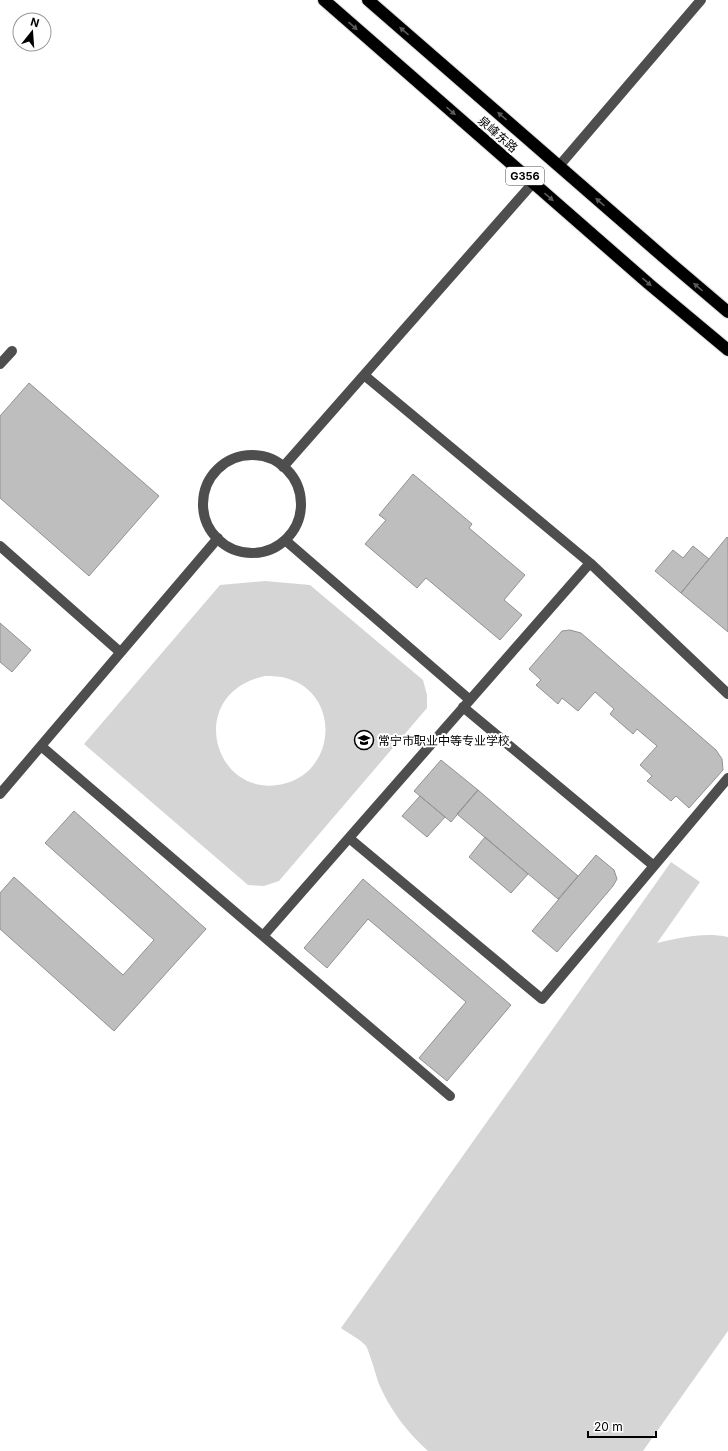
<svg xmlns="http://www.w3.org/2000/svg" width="728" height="1451" font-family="Inter,'Noto Sans SC',sans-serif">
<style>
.green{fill:#d5d5d5;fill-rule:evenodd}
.building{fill:#bebebe;stroke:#929292}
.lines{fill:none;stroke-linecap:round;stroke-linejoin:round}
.highway-casing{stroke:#dbdbdb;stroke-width:14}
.minor{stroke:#4e4e4e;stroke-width:10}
.highway{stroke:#000;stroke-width:12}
.oneway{fill:#595959}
.labels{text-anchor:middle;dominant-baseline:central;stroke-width:4;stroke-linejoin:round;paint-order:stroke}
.shield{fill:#fff;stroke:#4c4c4c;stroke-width:1}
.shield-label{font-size:11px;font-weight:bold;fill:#000}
.street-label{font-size:12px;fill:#000;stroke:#fff}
.poi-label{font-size:12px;fill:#000;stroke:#fff;text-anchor:start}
</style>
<rect width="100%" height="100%" fill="#fff"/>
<path class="green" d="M265 581 310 585 423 680 427 695V708L279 881 264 886 248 885 84 744 220 585ZM265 676C273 676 281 676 289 679 341 696 336 772 283 784 213 800 184 693 265 676Z
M671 862 700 882 657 943C681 938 703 932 728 937V1331L643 1451H428C407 1432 390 1410 379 1384 377 1378 368 1348 366 1346 360 1339 349 1334 341 1328Z"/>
<path class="building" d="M29 383 159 496 89 576 0 498V416Z
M413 474 472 524 469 528 525 575 504 600 522 615 500 640 426 578 417 588 365 544 386 520 379 515Z
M727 537 728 538V632L681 593Z
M693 546 709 559 681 593 655 571 673 550 683 558Z
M0 623 31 650 12 672 0 662Z
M570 630 581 633 716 750 722 759 723 770 689 808 676 796 671 801 647 781 652 776 640 765 657 746 637 729 633 734 610 714 614 709 595 692 578 711 562 698 558 704 536 685 541 680 529 669 562 631Z
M441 760 478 790 451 822 414 791Z
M478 790 578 876 558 899 457 814Z
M420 796 445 817 427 837 402 816Z
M74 811 206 929 114 1031 0 929V893L14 877 123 975 154 940 45 843Z
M485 837 528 874 511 893 469 857Z
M596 855 614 870 617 879 613 886 557 952 532 931Z
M363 879 511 1005 447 1081 419 1058 466 1002 368 919 327 968 304 948Z"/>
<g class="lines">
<g class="highway-casing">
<path id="highway" d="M324 0 649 284 728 350
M368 0 668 261 728 312"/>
</g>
<path class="minor" d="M559 166 701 0
M0 364 12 351
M364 375 590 563 728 694
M203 504a49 49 0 1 1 98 0a49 49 0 1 1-98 0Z
M283 467 533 183
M285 540 470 700
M0 546 120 652
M463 707 654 866
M41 746 450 1096
M0 794 218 538
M349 838 542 999 728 778
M263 936 590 563"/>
<use href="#highway" class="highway"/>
</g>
<defs><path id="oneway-solid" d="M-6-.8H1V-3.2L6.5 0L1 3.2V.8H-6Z"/></defs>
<g class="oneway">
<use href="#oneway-solid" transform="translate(353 26) rotate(41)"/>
<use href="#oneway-solid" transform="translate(404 31) rotate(-139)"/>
<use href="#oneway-solid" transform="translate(451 111) rotate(41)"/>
<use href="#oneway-solid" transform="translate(502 116) rotate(-139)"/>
<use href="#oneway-solid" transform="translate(549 197) rotate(41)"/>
<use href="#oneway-solid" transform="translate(600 202) rotate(-139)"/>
<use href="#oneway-solid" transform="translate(647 282) rotate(41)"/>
<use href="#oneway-solid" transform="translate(698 287) rotate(-140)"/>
</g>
<defs>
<g id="school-ring" transform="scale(1)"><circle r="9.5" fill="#fff" stroke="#000" stroke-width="1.5"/><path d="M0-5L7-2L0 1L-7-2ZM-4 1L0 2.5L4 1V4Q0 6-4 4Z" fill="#000"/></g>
</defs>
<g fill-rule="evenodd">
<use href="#school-ring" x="364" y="740"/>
</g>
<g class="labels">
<rect class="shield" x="506" y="167" width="38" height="18" rx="3"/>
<g class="shield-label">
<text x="525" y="176">G356</text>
</g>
<g class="street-label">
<text transform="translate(498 134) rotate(41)">泉峰东路</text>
</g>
<g class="poi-label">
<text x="378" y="740">常宁市职业中等专业学校</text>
</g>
</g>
<g transform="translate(32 32) rotate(17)"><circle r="19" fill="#ffffff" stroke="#999999"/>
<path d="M0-3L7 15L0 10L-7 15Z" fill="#000000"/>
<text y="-6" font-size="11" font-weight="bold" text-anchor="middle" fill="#000000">N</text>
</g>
<path d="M588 1431v6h68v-6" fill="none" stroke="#000000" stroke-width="2"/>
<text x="594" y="1431" font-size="12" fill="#000000" stroke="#ffffff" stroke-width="3" paint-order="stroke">20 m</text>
</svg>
